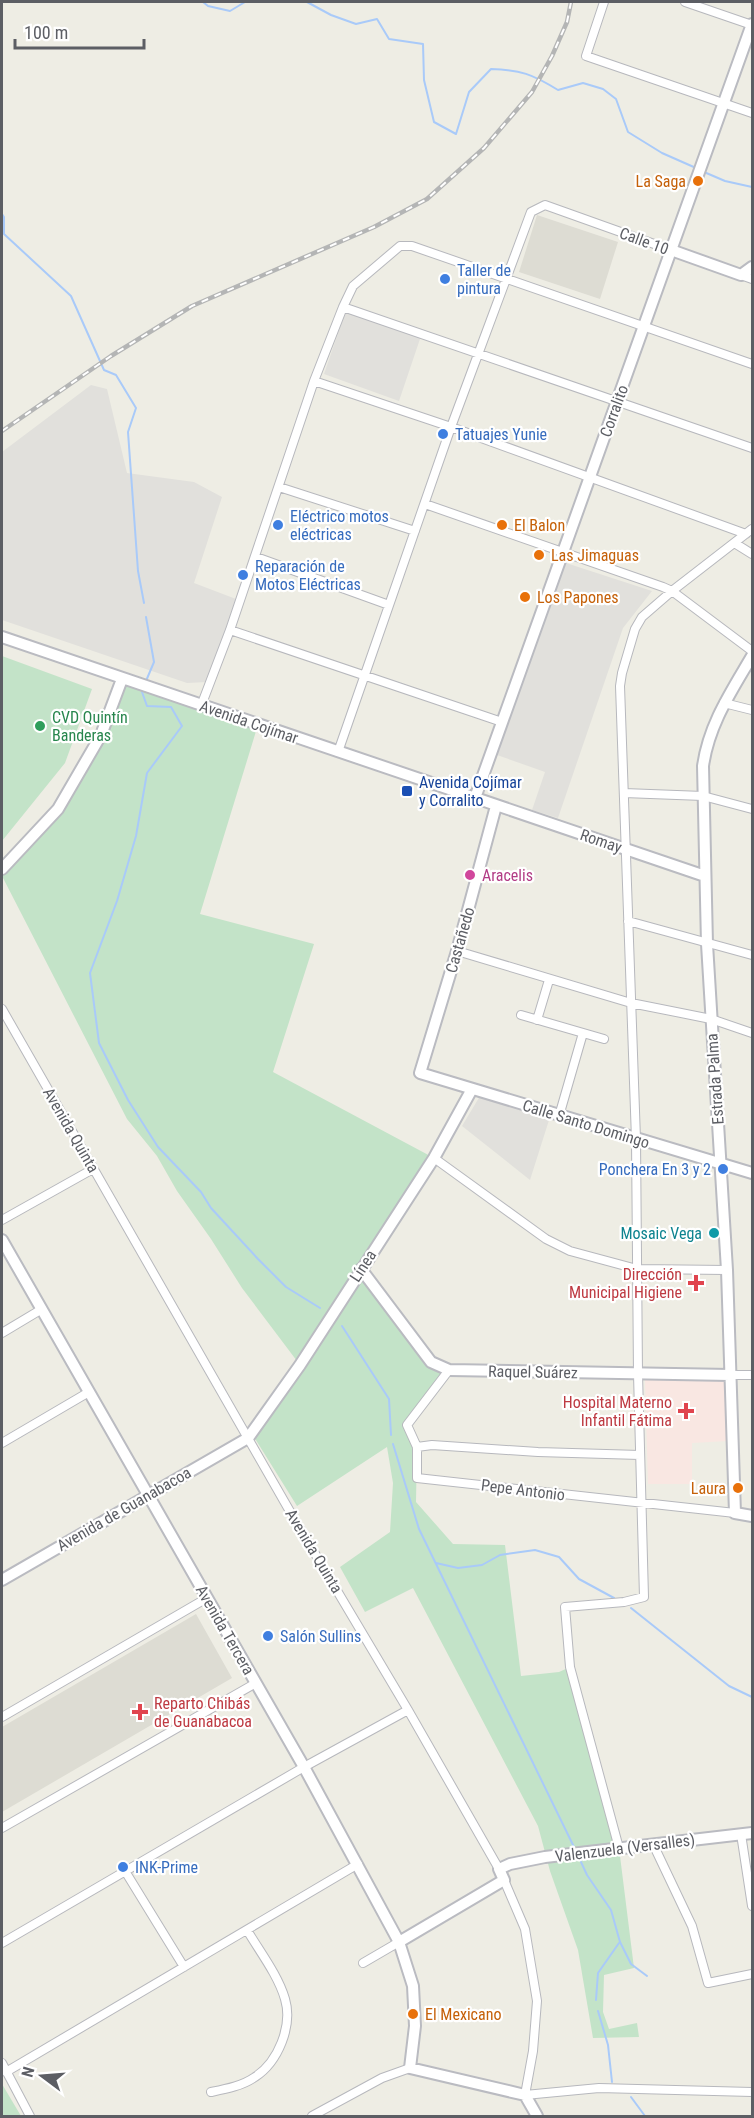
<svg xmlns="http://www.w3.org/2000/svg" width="754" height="2118" font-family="'Roboto Condensed',sans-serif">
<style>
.industrial{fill:#e1e0dc}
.education{fill:#dddcd3}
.medical{fill:#f9e7e2}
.green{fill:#c3e3c8}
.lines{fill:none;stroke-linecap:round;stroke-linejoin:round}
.stream{stroke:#a9caf9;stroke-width:2}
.street-casing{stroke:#b7b8bd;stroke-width:10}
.secondary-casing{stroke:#babbc1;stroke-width:14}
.street{stroke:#fff;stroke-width:8}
.secondary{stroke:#fff;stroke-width:10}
.rail-casing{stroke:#b4b5b5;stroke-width:4.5}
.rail{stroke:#fff;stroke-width:2;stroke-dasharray:7;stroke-linecap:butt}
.food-dot{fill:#e8710a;stroke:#fff;stroke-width:2}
.shop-dot{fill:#3f7fe0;stroke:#fff;stroke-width:2}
.leisure-dot{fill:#2e9e5b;stroke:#fff;stroke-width:2}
.transit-dot{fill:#1a4fb4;stroke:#fff;stroke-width:2}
.hotel-dot{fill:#d1479c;stroke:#fff;stroke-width:2}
.culture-dot{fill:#0f9aa8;stroke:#fff;stroke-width:2}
.health-dot{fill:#e0444e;stroke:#fff;stroke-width:2}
.labels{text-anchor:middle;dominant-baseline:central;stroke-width:4.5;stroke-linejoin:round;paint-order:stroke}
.food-label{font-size:16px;fill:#c56008;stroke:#fff;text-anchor:start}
.street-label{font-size:16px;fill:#5c5e64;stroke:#fff}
.shop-label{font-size:16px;fill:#366cbe;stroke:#fff;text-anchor:start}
.leisure-label{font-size:16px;fill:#27864d;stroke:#fff;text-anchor:start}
.transit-label{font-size:16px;fill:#164399;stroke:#fff;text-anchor:start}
.hotel-label{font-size:16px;fill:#b23c85;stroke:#fff;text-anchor:start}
.culture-label{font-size:16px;fill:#0d838f;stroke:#fff;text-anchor:end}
.health-label{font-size:16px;fill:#be3a42;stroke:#fff;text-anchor:end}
</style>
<rect width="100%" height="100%" fill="#eeede4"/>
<path class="industrial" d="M346 310 421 336 399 401 324 374Z
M91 385 107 389 127 473 194 482 222 497 194 583 236 599 207 682 187 683 2 620V452Z
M566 563 652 591 623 628 558 818 532 810 545 772 497 755Z
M480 1096 550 1117 530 1180 462 1126Z"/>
<path class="education" d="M537 215 618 242 600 299 519 272Z
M196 1614 232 1678 2 1812V1727Z"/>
<path class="medical" d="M724 1379 728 1441 692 1443V1484H648L645 1380Z"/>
<path class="green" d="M2 656 92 689 65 763 2 841Z
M124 685 257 728 200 914 314 944 273 1072 434 1158 361 1269 428 1364 449 1370 407 1425 417 1447 416 1502 453 1544 505 1545 521 1676 559 1672 570 1667 619 1848 634 1968 604 1975 603 2012 609 2029 637 2023 639 2037 593 2038 578 1950 550 1871 538 1826 413 1588 365 1612 340 1567 390 1532 393 1483 387 1447 297 1506 254 1437 300 1365 242 1288 211 1239 177 1191 157 1156 127 1119 2 876V869L58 809Z
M2 2084 21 2116H2Z"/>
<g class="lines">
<path class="stream" d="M203 2 208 6 230 11 245 2
M307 2 331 15 356 24 377 19 389 39 423 44 424 80 434 122 456 134 469 92 491 69C521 70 532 74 558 90L583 83 603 89 616 99 628 132 662 153 696 168
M704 172 725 181 752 187
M2 214 4 217V234L71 296 104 370 116 375 136 408 128 432 138 571 144 603
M146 617 154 662 146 681
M143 689 142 692 147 706 171 707 182 726 147 773 136 836 117 901 90 973 99 1043 128 1100 158 1147 201 1192 211 1208 258 1259 286 1287 320 1308
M342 1326 389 1399 391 1435
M393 1444 419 1529 574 1847
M436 1563 458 1568 482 1565 500 1555 535 1550 559 1557 579 1579 614 1598
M631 1608 729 1686 752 1697
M581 1862 587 1875 611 1910 620 1942 631 1964 647 1976
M596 2000 598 1973 619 1943
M598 2011 608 2045 612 2082
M631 2097 645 2116"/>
<g class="street-casing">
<path id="street" d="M604 2 586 56 752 113
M685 2 752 25
M741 275 752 279
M343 307 752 448
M314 381 451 427 746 534
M279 487 415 531
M425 504 663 587 672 591 752 651
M736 544 752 554
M256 557 389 605
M230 630 502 722
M724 703 752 710
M201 706 230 630 314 381 343 307 353 286 400 246H412L752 364
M338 752 451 427 531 212 545 205 671 250
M624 793 703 796 752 809
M628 921 752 955
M457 951 631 1003 711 1019 752 1033
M2 1009 292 1515 408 1710 499 1869
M521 1015 604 1039
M537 1020 549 980
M559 1116 583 1033
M434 1158 546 1239 570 1251 637 1269 727 1270
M2 1220 93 1169
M2 1333 42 1309
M449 1370 407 1425 417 1447V1478L735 1513
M730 1375H752
M2 1443 89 1392
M417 1447 432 1445 538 1452 640 1455
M2 1717 207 1598
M2 1828 256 1683
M741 1834 752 1906
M653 1844 692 1926 708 1983 752 1974
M619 1848 570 1667 565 1607 624 1602 644 1597 638 1374 636 1139 620 686 622 673 635 629 642 617 672 591 752 529
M125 1871 184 1967
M504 1880 525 1929 537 2001 533 2051 525 2095 599 2088 752 2092
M2 1943 304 1767 408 1710
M363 1963 399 1942
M2 2063 30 2116
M6 2072 358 1864
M211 2092C226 2089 242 2086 255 2077 278 2062 293 2026 285 1999 278 1975 260 1952 247 1930
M312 2116 382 2078 410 2068"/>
</g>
<g class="secondary-casing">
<path id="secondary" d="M671 250 741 275 752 267
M2 637 705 876
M752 656C731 692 709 724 703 766L707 944 727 1270 735 1513 752 1516
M475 798 752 24
M496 806 457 951 420 1073 752 1173
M2 869 58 809 101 735 122 679
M2 1240 304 1767 399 1942 413 1986 415 2026 410 2068 525 2095 537 2116
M361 1269 431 1362 449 1370 730 1375
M2 1580 248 1438 300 1365 434 1158 472 1089
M399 1942 504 1880 499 1869 510 1864 545 1857 752 1833"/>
</g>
<use href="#street" class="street"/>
<use href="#secondary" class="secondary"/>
<g class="rail-casing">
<path id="rail" d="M2 431 111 356 192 306 374 227 427 199 484 148 532 92 552 56 567 22 571 2"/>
</g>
<use href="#rail" class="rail"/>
</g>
<g class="food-dot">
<circle cx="698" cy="181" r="6"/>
<circle cx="502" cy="525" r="6"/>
<circle cx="539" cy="555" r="6"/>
<circle cx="525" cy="597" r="6"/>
<circle cx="738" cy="1488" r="6"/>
<circle cx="413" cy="2014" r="6"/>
</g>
<g class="shop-dot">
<circle cx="445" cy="279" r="6"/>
<circle cx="443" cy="434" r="6"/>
<circle cx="278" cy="525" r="6"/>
<circle cx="243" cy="575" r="6"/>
<circle cx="723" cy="1169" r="6"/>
<circle cx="268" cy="1636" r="6"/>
<circle cx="123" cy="1867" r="6"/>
</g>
<circle class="leisure-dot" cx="40" cy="726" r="6"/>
<rect class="transit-dot" x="401" y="785" width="12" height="12" rx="3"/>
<circle class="hotel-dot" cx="470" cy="875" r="6"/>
<circle class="culture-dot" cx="714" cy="1233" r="6"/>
<g class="health-dot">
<path d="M693 1274h6v6h6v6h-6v6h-6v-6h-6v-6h6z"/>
<path d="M683 1402h6v6h6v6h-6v6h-6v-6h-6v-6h6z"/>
<path d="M137 1703h6v6h6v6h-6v6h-6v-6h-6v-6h6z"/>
</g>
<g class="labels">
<g class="food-label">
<text x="686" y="181" text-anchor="end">La Saga</text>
<text x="514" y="525">El Balon</text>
<text x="551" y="555">Las Jimaguas</text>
<text x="537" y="597">Los Papones</text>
<text x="726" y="1488" text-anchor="end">Laura</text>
<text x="425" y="2014">El Mexicano</text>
</g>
<g class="street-label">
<text transform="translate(644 241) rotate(20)">Calle 10</text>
<text transform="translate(614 411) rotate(-70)">Corralito</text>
<text transform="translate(249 722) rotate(19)">Avenida Cojímar</text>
<text transform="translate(601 841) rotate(19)">Romay</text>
<text transform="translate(460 940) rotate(-74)">Castañedo</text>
<text transform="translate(715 1079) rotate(-94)">Estrada Palma</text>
<text transform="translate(586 1124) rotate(17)">Calle Santo Domingo</text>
<text transform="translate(71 1130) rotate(60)">Avenida Quinta</text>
<text transform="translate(363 1266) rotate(-57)">Línea</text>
<text transform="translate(533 1372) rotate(1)">Raquel Suárez</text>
<text transform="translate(523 1490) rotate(7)">Pepe Antonio</text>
<text transform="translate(124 1509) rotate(-30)">Avenida de Guanabacoa</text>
<text transform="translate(314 1551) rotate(59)">Avenida Quinta</text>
<text transform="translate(225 1630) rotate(60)">Avenida Tercera</text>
<text transform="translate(625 1848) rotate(-7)">Valenzuela (Versalles)</text>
</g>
<g class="shop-label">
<text x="457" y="270">Taller de<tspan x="457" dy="18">pintura</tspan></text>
<text x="455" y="434">Tatuajes Yunie</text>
<text x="290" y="516">Eléctrico motos<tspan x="290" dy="18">eléctricas</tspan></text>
<text x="255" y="566">Reparación de<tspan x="255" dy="18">Motos Eléctricas</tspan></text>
<text x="711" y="1169" text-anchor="end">Ponchera En 3 y 2</text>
<text x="280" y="1636">Salón Sullins</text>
<text x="135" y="1867">INK-Prime</text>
</g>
<g class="leisure-label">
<text x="52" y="717">CVD Quintín<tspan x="52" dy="18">Banderas</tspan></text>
</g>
<g class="transit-label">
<text x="419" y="782">Avenida Cojímar<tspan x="419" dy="18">y Corralito</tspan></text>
</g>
<g class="hotel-label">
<text x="482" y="875">Aracelis</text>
</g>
<g class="culture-label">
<text x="702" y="1233">Mosaic Vega</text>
</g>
<g class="health-label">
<text x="682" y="1274">Dirección<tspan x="682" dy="18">Municipal Higiene</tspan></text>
<text x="672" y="1402">Hospital Materno<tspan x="672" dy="18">Infantil Fátima</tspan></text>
<text x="154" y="1703" text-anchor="start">Reparto Chibás<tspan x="154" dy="18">de Guanabacoa</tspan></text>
</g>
</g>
<rect width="754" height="2118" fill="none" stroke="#5c5e64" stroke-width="6"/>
<g transform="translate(42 2076) rotate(286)" stroke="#ffffff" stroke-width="4.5" paint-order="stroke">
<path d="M0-4.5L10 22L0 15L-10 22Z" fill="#5c5e64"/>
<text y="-9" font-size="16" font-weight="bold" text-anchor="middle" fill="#5c5e64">N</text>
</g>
<path d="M15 39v9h129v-9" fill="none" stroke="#5c5e64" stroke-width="3"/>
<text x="24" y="39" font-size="18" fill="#5c5e64" stroke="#ffffff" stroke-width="4.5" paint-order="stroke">100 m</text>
</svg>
